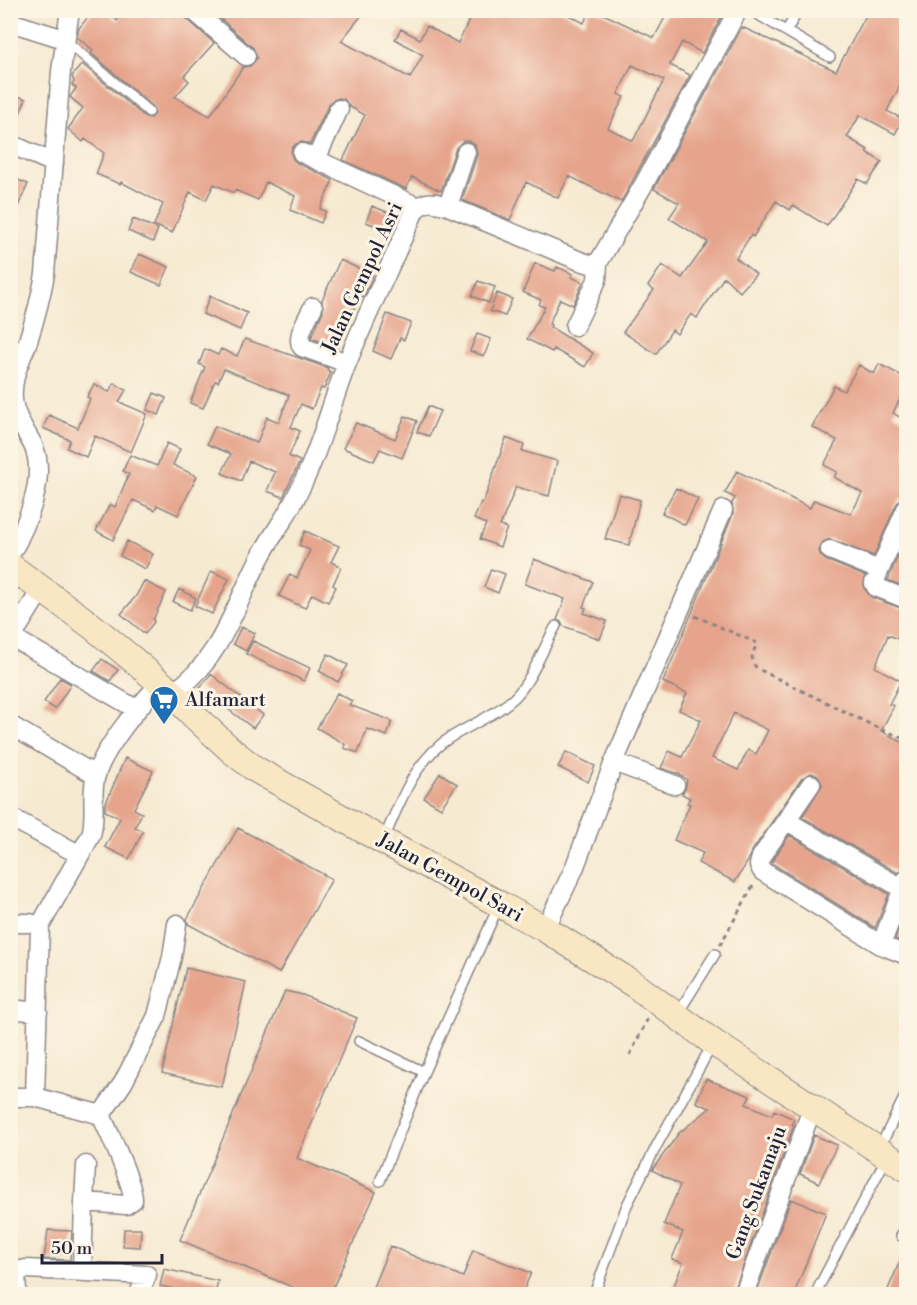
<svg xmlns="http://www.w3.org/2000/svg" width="917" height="1305" font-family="'Libre Bodoni',serif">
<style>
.building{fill:#e6a48c;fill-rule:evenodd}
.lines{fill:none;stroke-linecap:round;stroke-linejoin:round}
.lane-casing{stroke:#8c8686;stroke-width:12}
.street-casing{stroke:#8c8686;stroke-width:21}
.secondary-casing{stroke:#8c8686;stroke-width:28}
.path{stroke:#8c8686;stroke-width:3;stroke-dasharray:4.5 4.5;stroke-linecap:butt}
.lane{stroke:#fff;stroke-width:9}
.street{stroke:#fff;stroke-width:18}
.secondary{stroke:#f9e7c3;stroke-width:26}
.labels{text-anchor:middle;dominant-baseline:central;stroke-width:6;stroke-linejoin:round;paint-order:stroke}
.street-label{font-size:20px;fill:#22223b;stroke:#fcf5e5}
.poi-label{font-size:20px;fill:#22223b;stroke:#fcf5e5;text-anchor:start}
</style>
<rect width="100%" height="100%" fill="#fcf5e5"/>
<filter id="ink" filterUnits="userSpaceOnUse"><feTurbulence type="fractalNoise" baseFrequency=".0167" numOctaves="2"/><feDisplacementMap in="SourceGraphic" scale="12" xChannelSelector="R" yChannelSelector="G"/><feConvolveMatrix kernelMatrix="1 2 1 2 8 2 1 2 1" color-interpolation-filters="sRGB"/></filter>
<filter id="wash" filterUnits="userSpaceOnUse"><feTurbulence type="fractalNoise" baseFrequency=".008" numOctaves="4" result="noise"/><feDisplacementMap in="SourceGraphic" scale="24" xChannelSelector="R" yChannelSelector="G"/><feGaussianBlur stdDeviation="1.35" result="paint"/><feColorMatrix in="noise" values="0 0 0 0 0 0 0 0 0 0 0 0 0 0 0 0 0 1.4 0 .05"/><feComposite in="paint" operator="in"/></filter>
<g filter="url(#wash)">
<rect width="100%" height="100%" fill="#f6ead2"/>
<g id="blocks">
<path class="building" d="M94 10H106L117 21 126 10H182L186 18 214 43 184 76 189 81 175 97 210 116 243 67 250 66 257 58 253 48 211 10H366L341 41 410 78 423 55 395 39 401 29 420 39 427 26 458 43 474 10H559L584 23 590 10H595L654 38 669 10H725L702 53 682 42 670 65 690 75 621 202 569 176 558 198 526 182 510 220 462 200 477 155 475 145 469 141H463L456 148 441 191 412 177 406 189 343 160 365 115 350 107 344 99 339 98 333 100 329 104 310 144 302 142 296 144 292 148 291 153 293 159 297 163 333 180 320 209 326 211 321 223 290 210 295 196 266 182 258 200 235 190 234 193 214 184 206 200 190 192 172 233 154 225 163 204 121 182 120 184 96 174 104 153 85 139 83 142 68 129 83 108 70 97 76 88 72 85 74 82 72 76 82 64 145 117 151 118 155 114 153 107 91 53 93 50 77 37 79 28ZM632 65 664 80 633 141 608 128 624 97 618 94Z
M869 10H906V74L887 111 903 119 895 134 860 115 847 137 868 150 866 152 882 162 867 184 858 179 827 226 793 205 790 210 776 201 753 237 751 235 736 258 756 274 740 292 724 277 697 318 691 314 677 334 672 330 656 354 623 332 654 290 648 286 662 265 682 278 708 242 669 218 679 203 654 189 742 27 836 71Z
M10 93 26 99 11 133H10Z
M10 177 28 184 10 224Z
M372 206 397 216 391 232 366 222Z
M133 219 158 229 153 242 128 231Z
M139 254 169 267 161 285 131 272Z
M340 260 373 275 364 297 360 295 337 347 311 338 323 311 322 300Z
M535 263 555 271 557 267 573 274 571 277 583 282 573 305 560 299 549 324 551 325 550 327 593 353 585 367 554 349 552 352 527 339 545 307 539 305 541 300 523 292Z
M478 281 495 287 489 303 472 296Z
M497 293 512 299 505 316 490 311Z
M210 296 247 313 240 330 203 314Z
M387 314 411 323 404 340 400 338 391 359 373 351Z
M477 334 491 339 484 356 470 351Z
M245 339 328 368 327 370 331 372 324 389 321 388 312 409 301 404 291 427 300 431 289 456 300 461 283 497 267 491 275 472 249 461 241 481 222 473 231 454 207 444 215 426 257 443 267 417 279 422 289 395 224 369 218 382 215 381 203 408 190 403 205 367 199 364 205 349 218 355 221 349 237 356Z
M879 364 906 378V387L893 413 906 421V498L900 500 896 505 874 556 829 539 823 542 819 551 821 556 826 560 865 576 864 588 871 597 906 610V642L888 635 875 667 901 681 889 704 894 706 881 731 906 744V869L898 873 802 817 822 785 818 775 811 773 802 778 752 851 748 861 735 882 698 863 703 853 674 840 690 804 687 803 690 798 682 794 685 789 687 780 679 774 661 768 669 751 682 757 701 720 679 710 687 693 663 682 733 514 732 503 735 498 725 493 737 471 810 508 814 500 851 514 862 493 834 477 837 472 824 465 837 440 812 427 834 386 844 391 859 365 874 374ZM734 713 768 730 756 754 748 750 738 770 712 758Z
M114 383 126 390 119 402 147 414 131 452 95 436 86 457 67 448 70 440 43 428 49 415 78 428 90 399 87 397 94 384 109 392Z
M154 393 166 398 159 415 147 410Z
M428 406 440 411 429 436 417 432Z
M405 416 417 421 402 458 380 449 374 461 343 448 356 423 395 439Z
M506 438 524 445 522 451 557 461 549 496 516 487 500 526 507 528 500 547 480 539 486 524 474 519 481 502 483 503Z
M167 443 180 449 173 465 197 476 178 515 157 505 155 510 133 500 113 540 96 531 110 504 115 507 129 474 123 471 130 455 157 466Z
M676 488 698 499 685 525 662 513Z
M619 494 640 500 629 545 605 539Z
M305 531 339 546 331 562 341 567 333 585 336 587 328 602 312 594 305 608 279 596 290 574 297 578 310 550 299 545Z
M906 536V587L888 580Z
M127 541 153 554 145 569 120 556Z
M534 559 593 582 583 607 586 608 584 613 607 621 600 639 563 626 561 622 557 620 565 599 525 584Z
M491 569 505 574 498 593 484 587Z
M211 571 229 579 212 614 195 606Z
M144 581 166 592 153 620 154 622 145 634 121 614 136 596Z
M179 589 196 598 190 610 173 602Z
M241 627 255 633 246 651 233 644Z
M253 641 310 668 304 681 246 654Z
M328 654 348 665 338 682 319 671Z
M102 659 118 670 110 681 93 671Z
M211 674 263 715 253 728 200 688Z
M60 678 71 684 55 709 44 702Z
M337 693 352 701 349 705 392 721 387 736 367 729 358 753 344 748 345 744 317 728Z
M566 752 595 766 588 782 558 767Z
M125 758 153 771 134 809 142 813 135 827 143 831 129 859 105 847 120 818 105 811V805Z
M440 773 457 784 441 808 424 798Z
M238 828 332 879 279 973 188 924 187 919Z
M789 835 889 894 875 928 771 863Z
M906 910V943L895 939Z
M186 968 246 982 222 1087 162 1073Z
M285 991 303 995 357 1018 297 1158 376 1192 330 1294H297L299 1290 180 1240Z
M706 1079 750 1096 746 1104 772 1115 774 1110 794 1119 792 1124 794 1125 733 1294H690L673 1288 683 1263 672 1259 683 1232 664 1224 680 1185 652 1170 679 1133 710 1108 696 1102Z
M814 1135 837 1145 819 1183 800 1174Z
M791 1199 826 1213 794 1294H756Z
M124 1229H141L140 1247 123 1246Z
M48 1230 72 1231 70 1260 44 1259Z
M390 1246 463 1277 473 1250 531 1273 522 1294H370Z
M906 1247V1294H886Z
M164 1269 218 1281 215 1294H197L160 1286Z"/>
</g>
</g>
<g filter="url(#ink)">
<use href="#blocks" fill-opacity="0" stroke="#8c8686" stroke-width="1.5"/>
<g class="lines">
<g class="lane-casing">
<path id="lane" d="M750 10 830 57
M786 31 799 10
M66 41 149 112
M384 839C400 802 415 759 451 737 472 724 497 714 514 698 532 680 543 648 556 626
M678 1013 715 954
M359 1041 424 1072
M879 1149 906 1094
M380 1181 424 1072 499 905
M901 1236 906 1225
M594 1294 627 1205 657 1145 712 1045
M815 1294 886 1159"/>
</g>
<g class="street-casing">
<path id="street" d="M193 10 246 56
M10 22 64 39
M10 144 54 163
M302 153 418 207
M316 159 339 109
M448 206 466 152
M313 307C308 318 295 336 302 347L347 363
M575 326 597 280 598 263
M906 509 874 583 876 587 906 599
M830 550 879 570
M10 555C26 527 48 477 33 445 26 431 14 416 13 399 11 378 21 360 28 341 35 319 41 297 45 274L61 71 70 10
M10 636 136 709
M10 640 41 590
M172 693C221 662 236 602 262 554 273 534 287 516 297 495 319 453 330 407 347 363 368 311 393 261 415 210 426 199 434 202 448 206L580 261 590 264 598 263 644 184 738 10
M10 725 95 775
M614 762 675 785
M811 784 761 857 759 865 762 871 881 945 906 955
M10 817 80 855
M787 821 903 889
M10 923H30L40 926
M545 929 574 869 614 762 723 510
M881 945 906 880
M10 1009 38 1012
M10 1097H35L101 1115C109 1133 133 1182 133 1200L126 1205 84 1202 82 1272
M35 1097 40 926 91 835C97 815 90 793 96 775 104 748 140 704 160 684
M101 1115 123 1083 157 1016 172 957 177 924
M84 1202 86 1165
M10 1269 16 1271 17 1294
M16 1271 26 1269 147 1275 139 1294
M744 1294 813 1106"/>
</g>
<g class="secondary-casing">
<path id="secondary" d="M10 566 92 626 131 658 172 693 194 716 232 751 255 769 383 841 545 929 635 985 714 1043 906 1168"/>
</g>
<path class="path" d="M695 616 757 643C753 654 748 660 758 669L880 729 906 739
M720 945 753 886
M630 1055 648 1018"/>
<use href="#lane" class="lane"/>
<use href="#street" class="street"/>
<use href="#secondary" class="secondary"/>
</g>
</g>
<defs>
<g id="supermarket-pin" transform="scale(1.5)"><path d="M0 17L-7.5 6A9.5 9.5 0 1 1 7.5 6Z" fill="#1f6fb2" stroke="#fcf5e5"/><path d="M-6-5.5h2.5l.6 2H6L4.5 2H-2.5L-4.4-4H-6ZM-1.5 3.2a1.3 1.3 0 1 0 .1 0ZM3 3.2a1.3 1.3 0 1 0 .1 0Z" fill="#fff"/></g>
</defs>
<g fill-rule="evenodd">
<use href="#supermarket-pin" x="164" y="700"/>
</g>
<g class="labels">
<g class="street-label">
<text transform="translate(363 278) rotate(-65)">Jalan Gempol Asri</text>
<text transform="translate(450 878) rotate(29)">Jalan Gempol Sari</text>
<text transform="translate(757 1193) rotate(-70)">Gang Sukamaju</text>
</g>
<g class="poi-label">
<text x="185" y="700">Alfamart</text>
</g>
</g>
<rect width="917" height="1305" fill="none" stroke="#fcf5e5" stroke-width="36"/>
<path d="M42 1254v9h120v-9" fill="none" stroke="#22223b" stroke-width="3"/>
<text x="51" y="1254" font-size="18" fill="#22223b" stroke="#fcf5e5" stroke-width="4.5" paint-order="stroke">50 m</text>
</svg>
